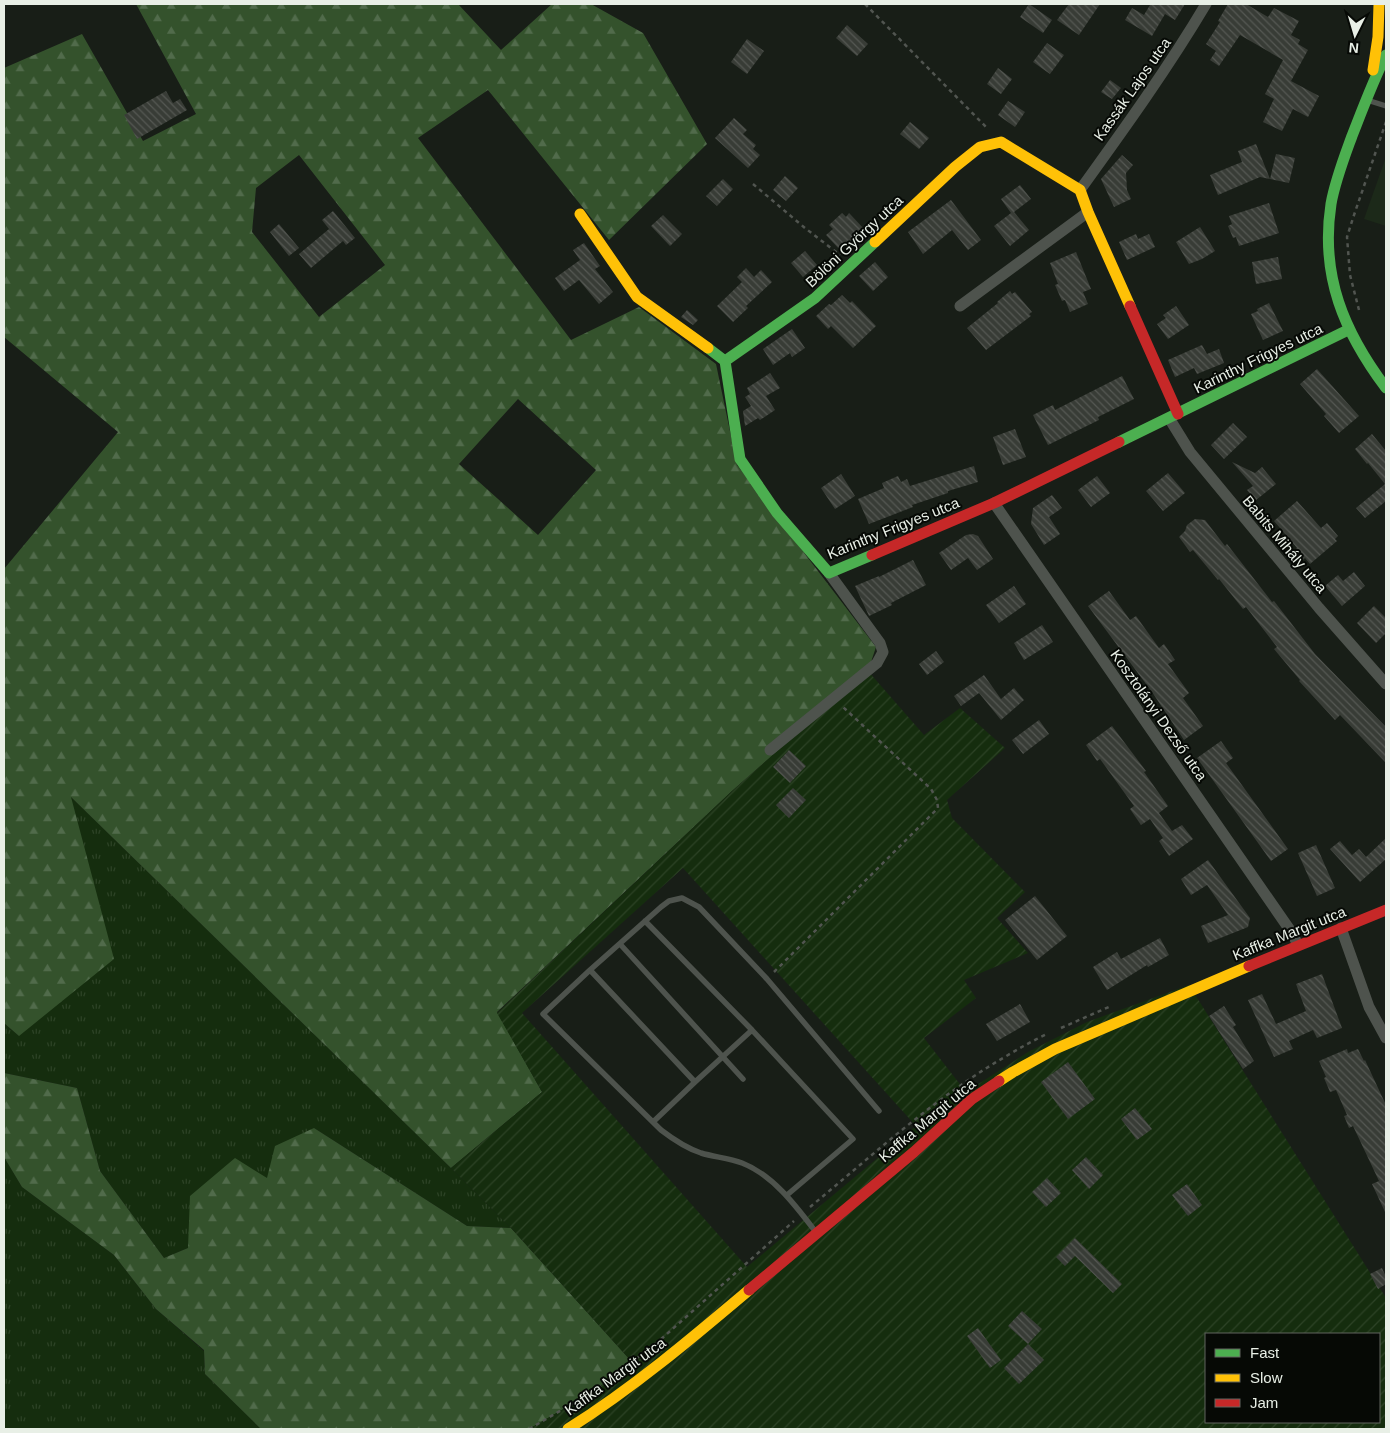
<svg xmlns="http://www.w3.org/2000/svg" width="1390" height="1433" font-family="Arial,sans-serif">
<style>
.built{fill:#1c2919}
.grass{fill:url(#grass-tufts)}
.forest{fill:url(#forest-firs);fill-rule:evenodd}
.garden{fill:url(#garden-furrows);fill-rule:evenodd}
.building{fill:url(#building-back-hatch)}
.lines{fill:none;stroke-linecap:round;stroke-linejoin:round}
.path{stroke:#515550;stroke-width:2.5;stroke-dasharray:4 4;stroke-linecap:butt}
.lane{stroke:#4e534d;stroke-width:5.5}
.street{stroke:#4e534d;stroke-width:11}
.fast{stroke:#4caf50;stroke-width:11}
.slow{stroke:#ffc107;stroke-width:11}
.jam{stroke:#c62828;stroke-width:11}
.labels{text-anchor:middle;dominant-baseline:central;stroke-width:4;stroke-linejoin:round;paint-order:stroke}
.street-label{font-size:15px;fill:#e8efe6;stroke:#060905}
</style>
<defs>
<pattern id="grass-tufts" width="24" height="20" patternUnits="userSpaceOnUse" patternTransform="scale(1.25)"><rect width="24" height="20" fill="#152d0e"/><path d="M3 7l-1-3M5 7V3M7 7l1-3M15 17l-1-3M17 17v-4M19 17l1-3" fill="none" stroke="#2c4225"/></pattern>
<pattern id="forest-firs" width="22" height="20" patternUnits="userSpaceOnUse" patternTransform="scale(1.25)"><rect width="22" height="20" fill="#34522c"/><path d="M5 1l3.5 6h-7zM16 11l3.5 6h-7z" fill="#516b4b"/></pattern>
<pattern id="garden-furrows" width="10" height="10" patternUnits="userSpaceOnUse" patternTransform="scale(1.25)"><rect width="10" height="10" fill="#152d0e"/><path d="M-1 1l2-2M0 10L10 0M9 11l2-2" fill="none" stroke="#2c4225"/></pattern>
<pattern id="building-back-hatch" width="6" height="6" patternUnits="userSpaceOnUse" patternTransform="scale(1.25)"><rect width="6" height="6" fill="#383c36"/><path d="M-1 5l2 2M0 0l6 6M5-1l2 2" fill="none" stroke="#555853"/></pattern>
</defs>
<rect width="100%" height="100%" fill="#181e17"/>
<path class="built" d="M1386 157V226L1364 219Z"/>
<path class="grass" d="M70 796 451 1168 511 1228 467 1226 314 1128 267 1178 188 1248 164 1258 100 1171 77 1088 4 1073V1023L19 1036Z
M4 1157 22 1187 114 1255 156 1309 204 1351 205 1374 261 1429H4Z"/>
<path class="forest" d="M136 4H458L501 50 552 4H591L643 33 707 144 609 240 488 90 418 138 571 340 639 307 716 364 737 465 876 647 868 671 732 791 497 1012 542 1092 451 1168 71 797 114 959 19 1036 4 1023V569L118 432 4 337V68L82 34 143 141 196 114ZM299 155 385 265 319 317 252 232 256 188ZM518 399 596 470 538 535 459 464Z
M4 1073 77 1088 100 1171 164 1258 188 1248 190 1196 235 1158 267 1178 275 1146 314 1128 467 1226 511 1228 632 1362 591 1393 529 1429H261L205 1374 204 1350 156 1309 114 1255 22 1187 4 1157Z"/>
<path class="garden" d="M868 671 924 735 960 708 1005 748 947 800 952 818 1025 892 997 918 1028 953 964 980 976 998 924 1038 966 1092 1028 1052 1087 1022 1189 985 1386 1298V1429H529L591 1393 632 1362 511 1228 451 1168 542 1092 497 1013 732 791ZM683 868 916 1126 747 1267 522 1013ZM1206 1334H1379V1422H1206Z"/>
<path class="building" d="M1029 4 1052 20 1043 33 1020 17Z
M1069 4H1100L1079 35 1057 20Z
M1149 4H1185L1175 20 1165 14 1152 36 1125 20 1132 8 1144 15 1150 5Z
M1228 4H1246L1268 17 1274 8 1299 21 1291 35 1300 40 1298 44 1308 50 1291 81 1319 96 1308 117 1293 109 1282 131 1263 122 1274 99 1265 94 1283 60 1240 35 1219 66 1210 60 1216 51 1206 44 1220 22 1218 21Z
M847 25 868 44 857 56 836 38Z
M747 39 764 51 747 74 731 62Z
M1047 43 1064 55 1050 74 1033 62Z
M998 68 1012 79 1001 94 987 84Z
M1110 80 1121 88 1112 99 1101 92Z
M166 91 173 103 180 99 187 110 137 139 124 115Z
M1008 101 1025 112 1015 127 998 115Z
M734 118 747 130 743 134 756 145 753 149 760 155 748 168 715 138Z
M910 122 929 138 919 149 900 134Z
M1256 144 1270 179 1260 177 1218 195 1210 175 1242 162 1238 151Z
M1276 154 1295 158 1289 183 1270 179Z
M1122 155 1133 165 1126 173 1127 190 1131 199 1114 207 1101 179Z
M785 176 798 188 786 201 773 190Z
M723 179 733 189 717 206 706 196Z
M1020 185 1031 199 1014 212 1029 230 1010 246 994 226 1011 213 1001 199Z
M951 200 981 240 968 250 952 230 923 254 908 232Z
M1269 203 1279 233 1239 246 1236 237 1233 238 1228 226 1232 224 1229 216Z
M333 211 355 238 346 245 343 241 311 268 299 254 329 229 322 220Z
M842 213 846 217 849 213 864 229 841 251 826 235 833 229 829 225Z
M663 215 682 234 670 246 651 226Z
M279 224 299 248 289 256 270 232Z
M1200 227 1215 251 1202 259 1189 264 1176 242Z
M1136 234 1138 239 1149 234 1155 247 1127 260 1119 242Z
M584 243 600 266 595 269 613 292 599 304 579 280 564 291 555 278 580 260 573 250Z
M805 251 817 265 803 277 791 263Z
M1076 252 1091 289 1083 292 1088 304 1070 312 1065 300 1062 301 1055 285 1058 284 1050 263Z
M1278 257 1282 279 1256 284 1252 262Z
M875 262 888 277 873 291 859 276Z
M746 268 754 277 761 270 772 282 746 306 748 308 733 322 717 306 742 282 737 277Z
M1010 291 1012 294 1015 292 1032 312 1029 314 1031 316 986 350 967 328 998 303 997 302Z
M842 295 850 303 852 301 876 326 853 348 831 326 828 329 816 316 829 304 831 305Z
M1269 303 1283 331 1263 340 1251 314 1258 311 1257 309Z
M1176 306 1189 325 1168 339 1157 324 1166 318 1163 315Z
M687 310 698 320 693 325 681 317Z
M792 329 805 348 792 357 790 353 773 365 763 349Z
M1202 345 1207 354 1219 349 1224 363 1197 374 1194 368 1175 377 1168 360Z
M1317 369 1359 416 1339 433 1324 416 1326 414 1300 384Z
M770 373 780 388 766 396 775 410 760 420 758 418 745 426 743 411 751 406 745 397 750 394 747 388Z
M1122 376 1134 399 1098 417 1099 420 1048 445 1033 415 1053 405 1055 410Z
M1233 423 1247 437 1224 459 1211 445Z
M1015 429 1026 457 1003 465 993 437Z
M1372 434 1386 451V501L1365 518 1356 508 1385 484 1368 463 1367 464 1355 449Z
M1232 462 1255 473 1262 467 1276 484 1256 500 1247 490 1253 486Z
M974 466 978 482 948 491V493L912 505 913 507 869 524 858 499 884 488 882 483 898 476 901 482 907 479 910 486Z
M1168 473 1185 493 1163 511 1146 491Z
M841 474 855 496 835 509 821 488Z
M1097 476 1110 493 1091 507 1078 490Z
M1052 495 1062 508 1049 517 1060 534 1044 545 1031 524 1033 508Z
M1297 501 1321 528 1327 523 1338 536 1335 539 1337 541 1310 564 1305 558 1302 561 1294 551 1297 548 1274 521Z
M1195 519 1205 520 1225 546 1227 544 1272 602 1274 601 1315 654 1386 727V763L1340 715 1335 720 1299 681 1300 680 1274 649 1277 647 1246 607 1243 609 1219 579 1218 580 1193 550 1190 552 1179 537 1185 531 1187 525Z
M973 534 978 536 993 559 977 570 968 558 951 570 939 553 966 535Z
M913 560 926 585 891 603 892 605 869 616 855 586 879 576V577Z
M1354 572 1365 586 1342 606 1325 586 1338 575 1343 581Z
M1014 586 1026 604 999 623 986 605Z
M1109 591 1130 620 1136 616 1159 648 1164 644 1175 660 1168 664 1189 693 1183 698 1203 726 1184 740 1152 692 1088 606Z
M1374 606 1386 618V633L1376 643 1357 623Z
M1042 625 1053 642 1024 660 1014 643Z
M936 651 944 662 927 675 919 664Z
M984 675 1001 699 1014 688 1024 700 1001 720 979 693 961 706 954 696Z
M1039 720 1049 734 1023 754 1012 740Z
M1112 726 1146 771 1144 772 1168 806 1159 813 1172 831 1182 825 1193 839 1169 856 1159 841 1163 838 1150 819 1141 825 1130 809 1134 806 1100 759 1097 761 1086 745Z
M1221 741 1233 758 1226 763 1288 849 1271 861 1197 758Z
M789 750 806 766 790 783 773 767Z
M793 788 806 800 789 818 776 805Z
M1386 838V859L1360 882 1330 849 1340 841 1352 855 1359 849 1366 857Z
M1316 845 1335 888 1317 896 1298 853Z
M1208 860 1250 918 1248 927 1208 943 1201 926 1228 915 1207 885 1191 895 1181 879Z
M1035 896 1067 936 1037 960 1005 920Z
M1160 938 1169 955 1148 967 1147 965 1107 990 1093 967 1117 952 1121 959Z
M1322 974 1342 1028 1317 1038 1313 1030 1289 1041 1293 1049 1274 1057 1248 1000 1262 994 1276 1024 1306 1011 1296 984Z
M1020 1004 1030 1022 997 1041 986 1024Z
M1224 1006 1236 1025 1233 1027 1254 1061 1243 1069 1209 1016Z
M1347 1049 1348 1053 1358 1049 1364 1061 1365 1060 1386 1105V1214L1372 1184 1379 1181 1353 1126 1349 1128 1344 1116 1347 1115 1336 1090 1330 1092 1324 1078 1326 1077 1319 1061Z
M1068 1062 1095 1099 1068 1119 1041 1082Z
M1135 1108 1152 1129 1137 1140 1121 1119Z
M1086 1157 1103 1175 1089 1189 1072 1170Z
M1047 1178 1061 1193 1046 1207 1032 1192Z
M1187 1184 1202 1205 1188 1216 1172 1195Z
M1075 1238 1122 1284 1113 1293 1075 1256 1065 1266 1056 1257Z
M1382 1268 1386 1277V1284L1378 1289 1370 1274Z
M1022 1311 1042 1329 1028 1344 1008 1326Z
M978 1328 1001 1360 990 1368 967 1336Z
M1028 1344 1044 1360 1019 1384 1004 1368Z"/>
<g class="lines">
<path class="path" d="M865 4 988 129
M753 184 805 228 840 255
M1359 310 1350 275 1347 237 1353 218 1386 122
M774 972 938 808 937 800 931 789 843 707
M1061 1028 1111 1006
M810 1207C873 1155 933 1099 1003 1058 1018 1049 1032 1041 1047 1034
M529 1429 591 1393 632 1362 659 1341 794 1221"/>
<path class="lane" d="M1367 100 1386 106
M645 921 752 1030 853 1139 787 1195
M620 944 743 1079
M590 970 695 1082
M653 1122 695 1082 752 1030
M815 1231C796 1206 773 1175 742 1163 729 1158 714 1157 701 1153 686 1148 674 1140 661 1130L543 1014 590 970 661 907 669 901 682 898 699 907 767 979 879 1111"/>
<path class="street" d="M1080 190C1124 129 1168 68 1206 4
M960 306 1088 212
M1169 418 1190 452 1319 608 1386 684
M994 503 1292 933 1298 945
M770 750 877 663 883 652 880 643 829 573
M1341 928 1369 1007 1386 1038"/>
<path class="fast" d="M1386 55C1373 81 1363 108 1352 136 1344 158 1335 181 1331 204 1320 276 1344 332 1386 388
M708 348 725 361 740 459 777 513 829 573 872 555
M725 361 815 298 875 242
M1119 442 1348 330"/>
<path class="slow" d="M1373 70 1378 37 1379 4
M580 214 637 297 708 348
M875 242 955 167 980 147 1001 142 1080 190 1088 212 1130 306
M999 1081 1013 1072 1055 1049 1249 966
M568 1429C633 1388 691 1339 749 1290"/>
<path class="jam" d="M1130 306 1178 414
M872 555 994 503 1119 442
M1249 966 1386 910
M749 1290 914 1152 972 1099 999 1081"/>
</g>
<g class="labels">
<g class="street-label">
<text transform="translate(1132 89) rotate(-55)">Kassák Lajos utca</text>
<text transform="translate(854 241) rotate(-43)">Bölöni György utca</text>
<text transform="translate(1258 358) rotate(-26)">Karinthy Frigyes utca</text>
<text transform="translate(893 528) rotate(-22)">Karinthy Frigyes utca</text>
<text transform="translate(1285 544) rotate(50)">Babits Mihály utca</text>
<text transform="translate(1159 715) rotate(55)">Kosztolányi Dezső utca</text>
<text transform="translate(1289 933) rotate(-22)">Kaffka Margit utca</text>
<text transform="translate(927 1120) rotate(-40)">Kaffka Margit utca</text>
<text transform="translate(615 1376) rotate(-36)">Kaffka Margit utca</text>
</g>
</g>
<rect width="1390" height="1433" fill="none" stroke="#e8efe6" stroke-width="10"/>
<rect x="1205" y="1333" width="175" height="90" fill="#060905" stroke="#60655f"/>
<rect x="1215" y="1349" width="25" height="8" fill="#4caf50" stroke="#60655f"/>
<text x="1250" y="1358" font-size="15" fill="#e8efe6">Fast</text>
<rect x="1215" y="1374" width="25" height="8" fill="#ffc107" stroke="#60655f"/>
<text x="1250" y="1383" font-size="15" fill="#e8efe6">Slow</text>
<rect x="1215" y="1399" width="25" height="8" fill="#c62828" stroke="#60655f"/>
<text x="1250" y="1408" font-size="15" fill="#e8efe6">Jam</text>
<g transform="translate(1355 35) rotate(185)" stroke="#060905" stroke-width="4" paint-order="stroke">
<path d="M0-4L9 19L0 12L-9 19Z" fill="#e8efe6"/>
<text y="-8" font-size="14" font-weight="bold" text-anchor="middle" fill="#e8efe6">N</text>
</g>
</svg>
